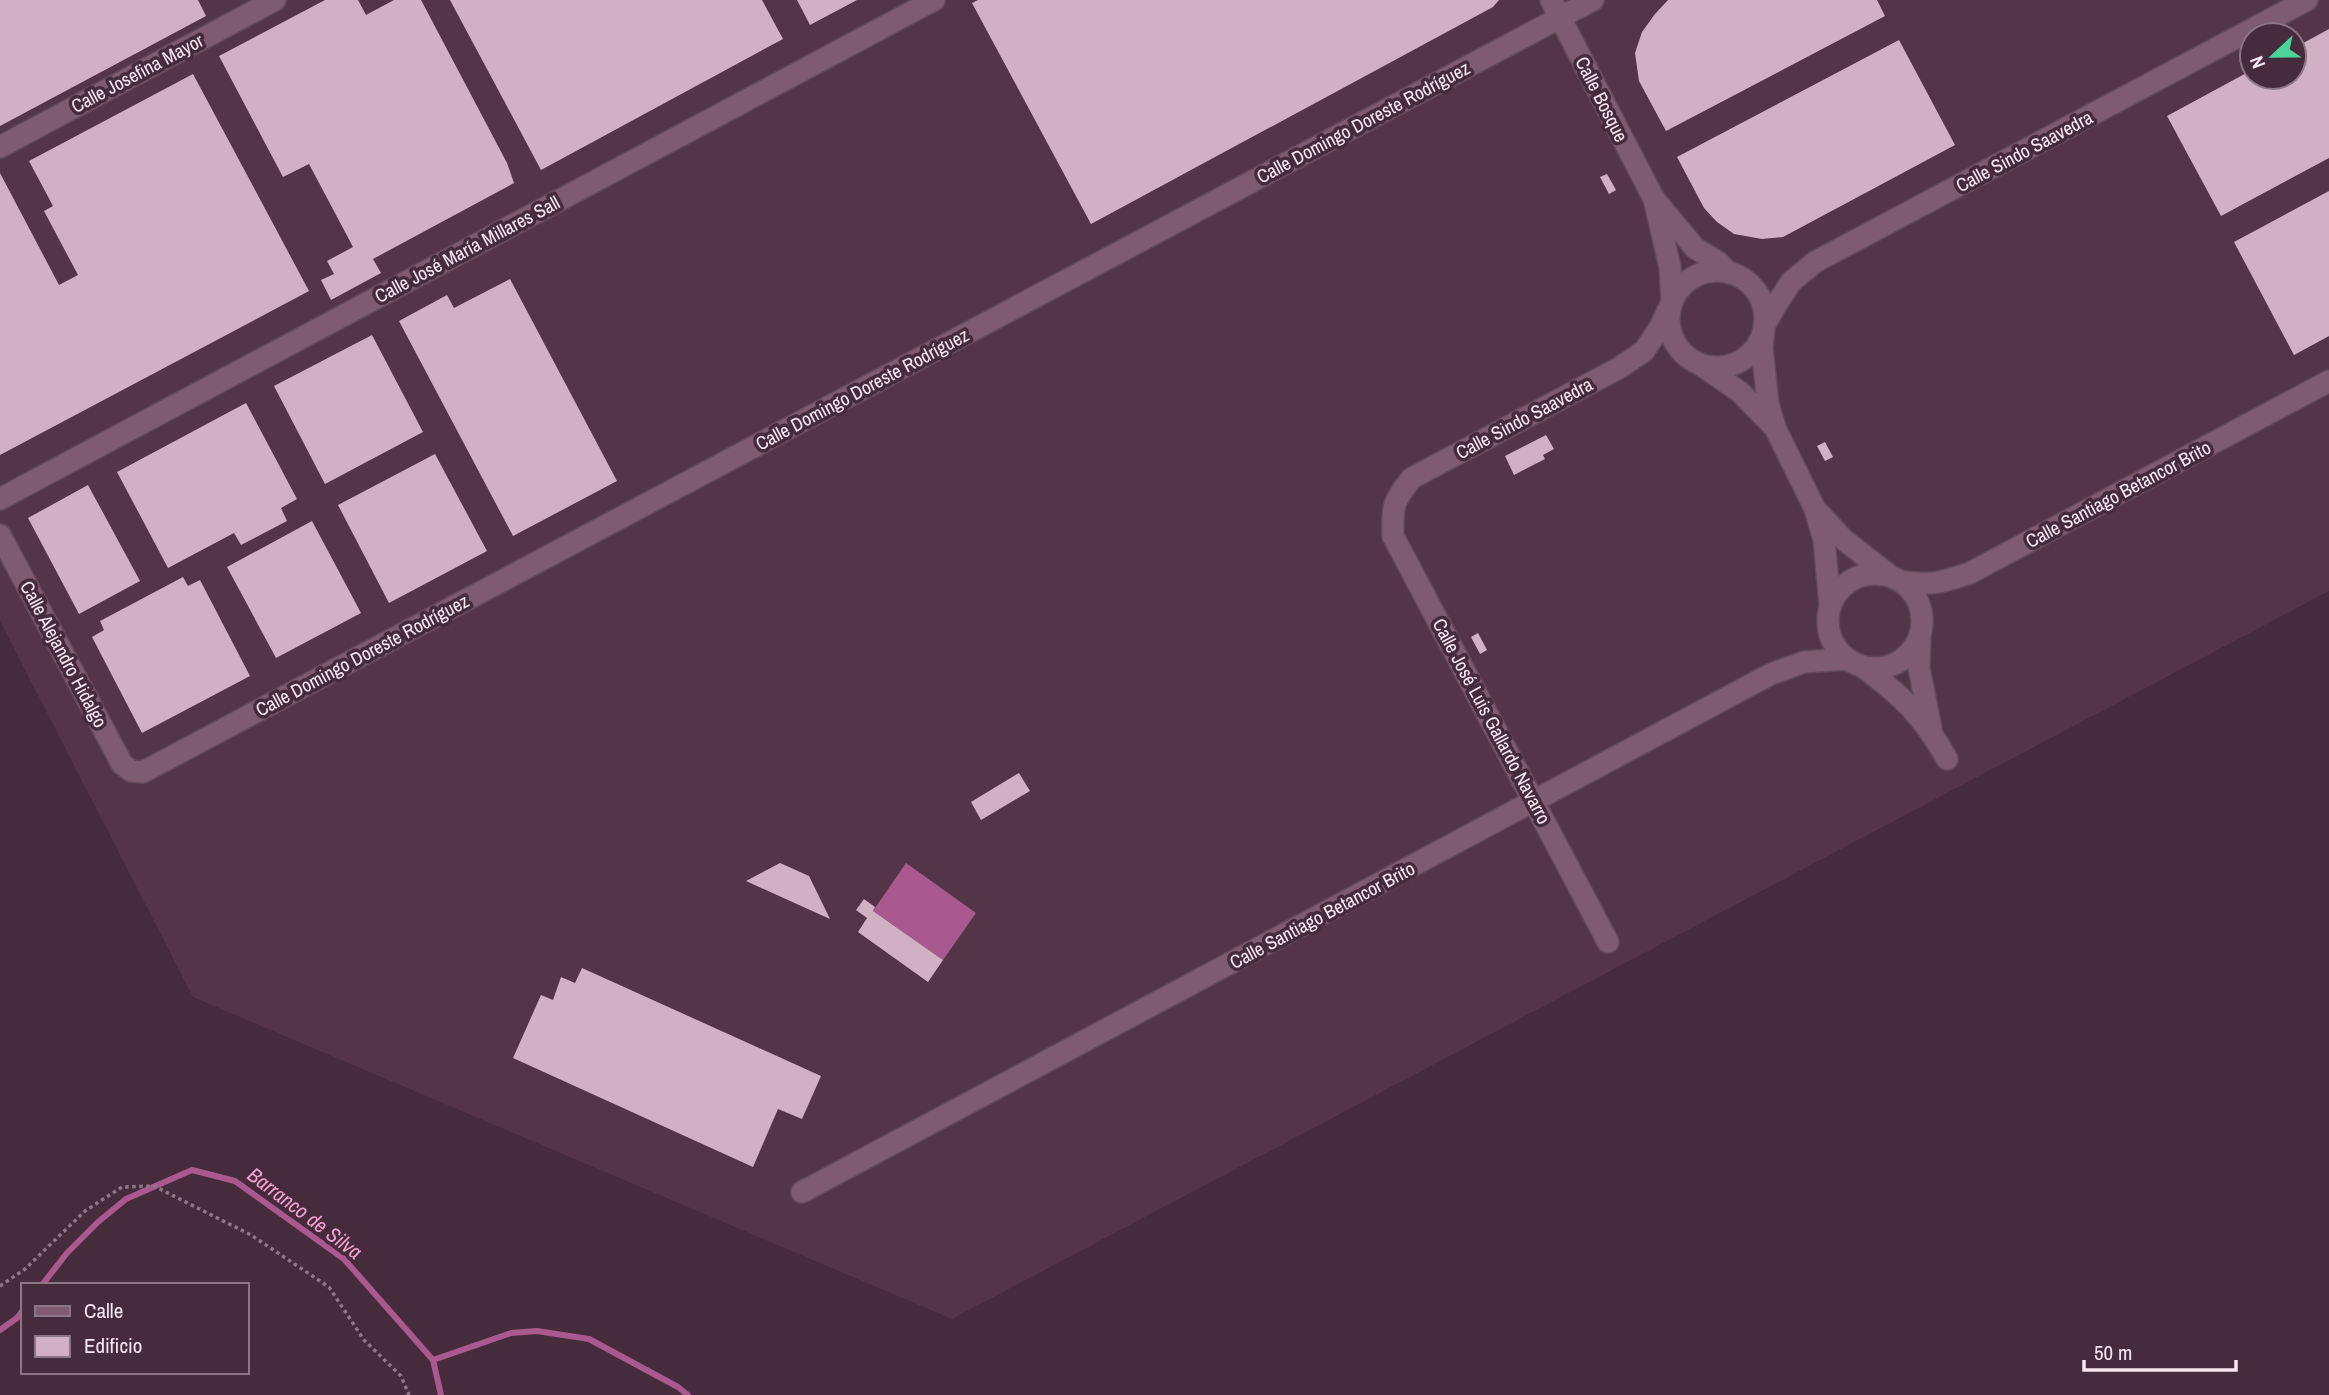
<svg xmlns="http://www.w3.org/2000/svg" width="2329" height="1395" font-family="'Archivo Narrow',sans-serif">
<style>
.built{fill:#543548;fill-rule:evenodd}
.water{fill:#aa598e}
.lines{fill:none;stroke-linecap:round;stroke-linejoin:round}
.stream{stroke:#aa598e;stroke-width:6}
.building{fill:#d1b0c4}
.minor-casing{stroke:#624958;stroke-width:24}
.path{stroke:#8e7886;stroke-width:3.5;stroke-dasharray:3.5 3.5;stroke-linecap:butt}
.minor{stroke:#7e5b70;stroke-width:21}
.labels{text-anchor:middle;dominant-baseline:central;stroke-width:7;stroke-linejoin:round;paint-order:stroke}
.street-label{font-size:19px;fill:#f8e7f1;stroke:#452b3b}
.water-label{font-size:21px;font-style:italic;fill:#f69fd5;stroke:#452b3b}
</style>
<rect width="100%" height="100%" fill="#452b3b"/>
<path class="built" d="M0 0H2329V591L952 1319 193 997 0 621ZM2252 35H2294V77H2252Z"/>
<path class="water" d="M906 863 976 913 943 960 873 911Z"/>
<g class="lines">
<path class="stream" d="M42 1285 67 1253 98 1222 126 1199 192 1170 235 1181 344 1259 433 1360 441 1395
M0 1330 17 1318 23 1310
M433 1360 511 1333 537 1331 589 1339 678 1387 688 1395"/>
</g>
<path class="building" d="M0 0H198L206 16 0 126Z
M325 0H358L366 15 394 0H421L507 163 514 183 373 259 381 273 331 300 321 280 334 274 327 261 353 247 309 164 283 177 219 56Z
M450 0H762L783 39 541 170Z
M797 0H857L810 25Z
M978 0H1499L1493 7 1091 224 972 3Z
M1668 0H1877L1885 16 1666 131 1639 81 1635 53 1642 32 1655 14Z
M2329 29V158L2221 216 2167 116 2252 70V77H2294V48Z
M1899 40 1955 145 1783 237 1762 239 1734 234 1717 222 1704 208 1677 157Z
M193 74 309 291 0 455V173L59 285 78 275 44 211 53 206 29 161Z
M1607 174 1616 190 1609 194 1600 177Z
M2329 191V336L2294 355 2234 242Z
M510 279 617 481 513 536 399 321 447 295 454 308Z
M372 335 423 432 325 484 274 386Z
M246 403 297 499 281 508 287 521 241 545 234 533 168 568 117 472Z
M1546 435 1554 449 1543 455 1545 459 1514 475 1505 456Z
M1825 442 1833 457 1825 461 1817 446Z
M435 454 487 551 389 603 338 505Z
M88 485 140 581 79 614 28 518Z
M312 521 361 613 276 658 227 567Z
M183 577 188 586 200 580 250 676 142 733 92 637 104 630 100 621Z
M1478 633 1487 650 1480 654 1471 637Z
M1019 773 1030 791 981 820 971 802Z
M780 863 809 876 830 919 746 881Z
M864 899 875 907 873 911 943 960 928 982 858 932 867 918 856 910Z
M582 968 821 1076 802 1119 778 1109 753 1167 513 1058 541 995 553 1000 561 977 575 983Z"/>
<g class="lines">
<g class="minor-casing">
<path id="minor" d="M1551 0 1654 199 1695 248 1718 262 1729 273
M0 147 275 0
M1669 319a48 48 0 1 1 96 0a48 48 0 1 1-96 0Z
M1701 365 1740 392 1772 425
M0 499 934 0
M1819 513 1843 539 1889 575
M0 535 122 764 131 771 143 772 1593 0
M1828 621a47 47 0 1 1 94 0a47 47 0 1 1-94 0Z
M1900 581C1931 586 1940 583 1970 573L2329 381
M1830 605 1824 540 1815 509 1776 430 1768 404 1762 348 1764 326 1776 305 1791 282 1815 262 2307 0
M1920 635 1919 668 1931 728
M1863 667C1902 696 1923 716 1947 759
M1608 942 1393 536C1392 506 1393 501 1412 478L1619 368 1644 351 1659 329 1672 302 1670 267 1654 199
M802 1192 1771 674 1804 662 1847 659"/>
</g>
<path class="path" d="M0 1286 25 1269 85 1211 122 1187 154 1186 251 1235 329 1287 364 1340 401 1376 409 1395"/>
<use href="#minor" class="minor"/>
</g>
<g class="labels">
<g class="street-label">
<text transform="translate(137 73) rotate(-28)">Calle Josefina Mayor</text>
<text transform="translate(1602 99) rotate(63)">Calle Bosque</text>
<text transform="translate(1363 122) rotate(-28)">Calle Domingo Doreste Rodríguez</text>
<text transform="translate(2024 151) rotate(-28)">Calle Sindo Saavedra</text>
<text transform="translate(467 249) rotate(-28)">Calle José María Millares Sall</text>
<text transform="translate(862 389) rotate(-28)">Calle Domingo Doreste Rodríguez</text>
<text transform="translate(1524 418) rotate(-28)">Calle Sindo Saavedra</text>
<text transform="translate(2118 494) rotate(-28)">Calle Santiago Betancor Brito</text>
<text transform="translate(64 654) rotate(62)">Calle Alejandro Hidalgo</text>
<text transform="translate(362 655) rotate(-28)">Calle Domingo Doreste Rodríguez</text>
<text transform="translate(1492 721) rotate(62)">Calle José Luis Gallardo Navarro</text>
<text transform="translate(1322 915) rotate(-28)">Calle Santiago Betancor Brito</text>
</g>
<g class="water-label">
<text transform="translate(305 1213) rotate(37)">Barranco de Silva</text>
</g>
</g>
<rect x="21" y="1283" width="228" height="91" fill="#452b3b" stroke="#8d7684" stroke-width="2"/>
<rect x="35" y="1306" width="35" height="10" fill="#7e5b70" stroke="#8d7684" stroke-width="2"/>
<text x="84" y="1318" font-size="21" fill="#f8e7f1">Calle</text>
<rect x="35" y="1336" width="35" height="21" fill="#d1b0c4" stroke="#8d7684" stroke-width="2"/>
<text x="84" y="1353" font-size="21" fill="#f8e7f1">Edificio</text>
<g transform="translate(2273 56) rotate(248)"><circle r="33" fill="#452b3b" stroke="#8d7684" stroke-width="2"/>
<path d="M0-5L12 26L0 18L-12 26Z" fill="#4bd49b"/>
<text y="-10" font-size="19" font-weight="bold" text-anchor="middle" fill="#f8e7f1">N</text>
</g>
<path d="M2084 1360v10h152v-10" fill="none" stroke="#f8e7f1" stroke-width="3.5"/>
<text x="2094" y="1360" font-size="21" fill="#f8e7f1" stroke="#452b3b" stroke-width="5" paint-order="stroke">50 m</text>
</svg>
